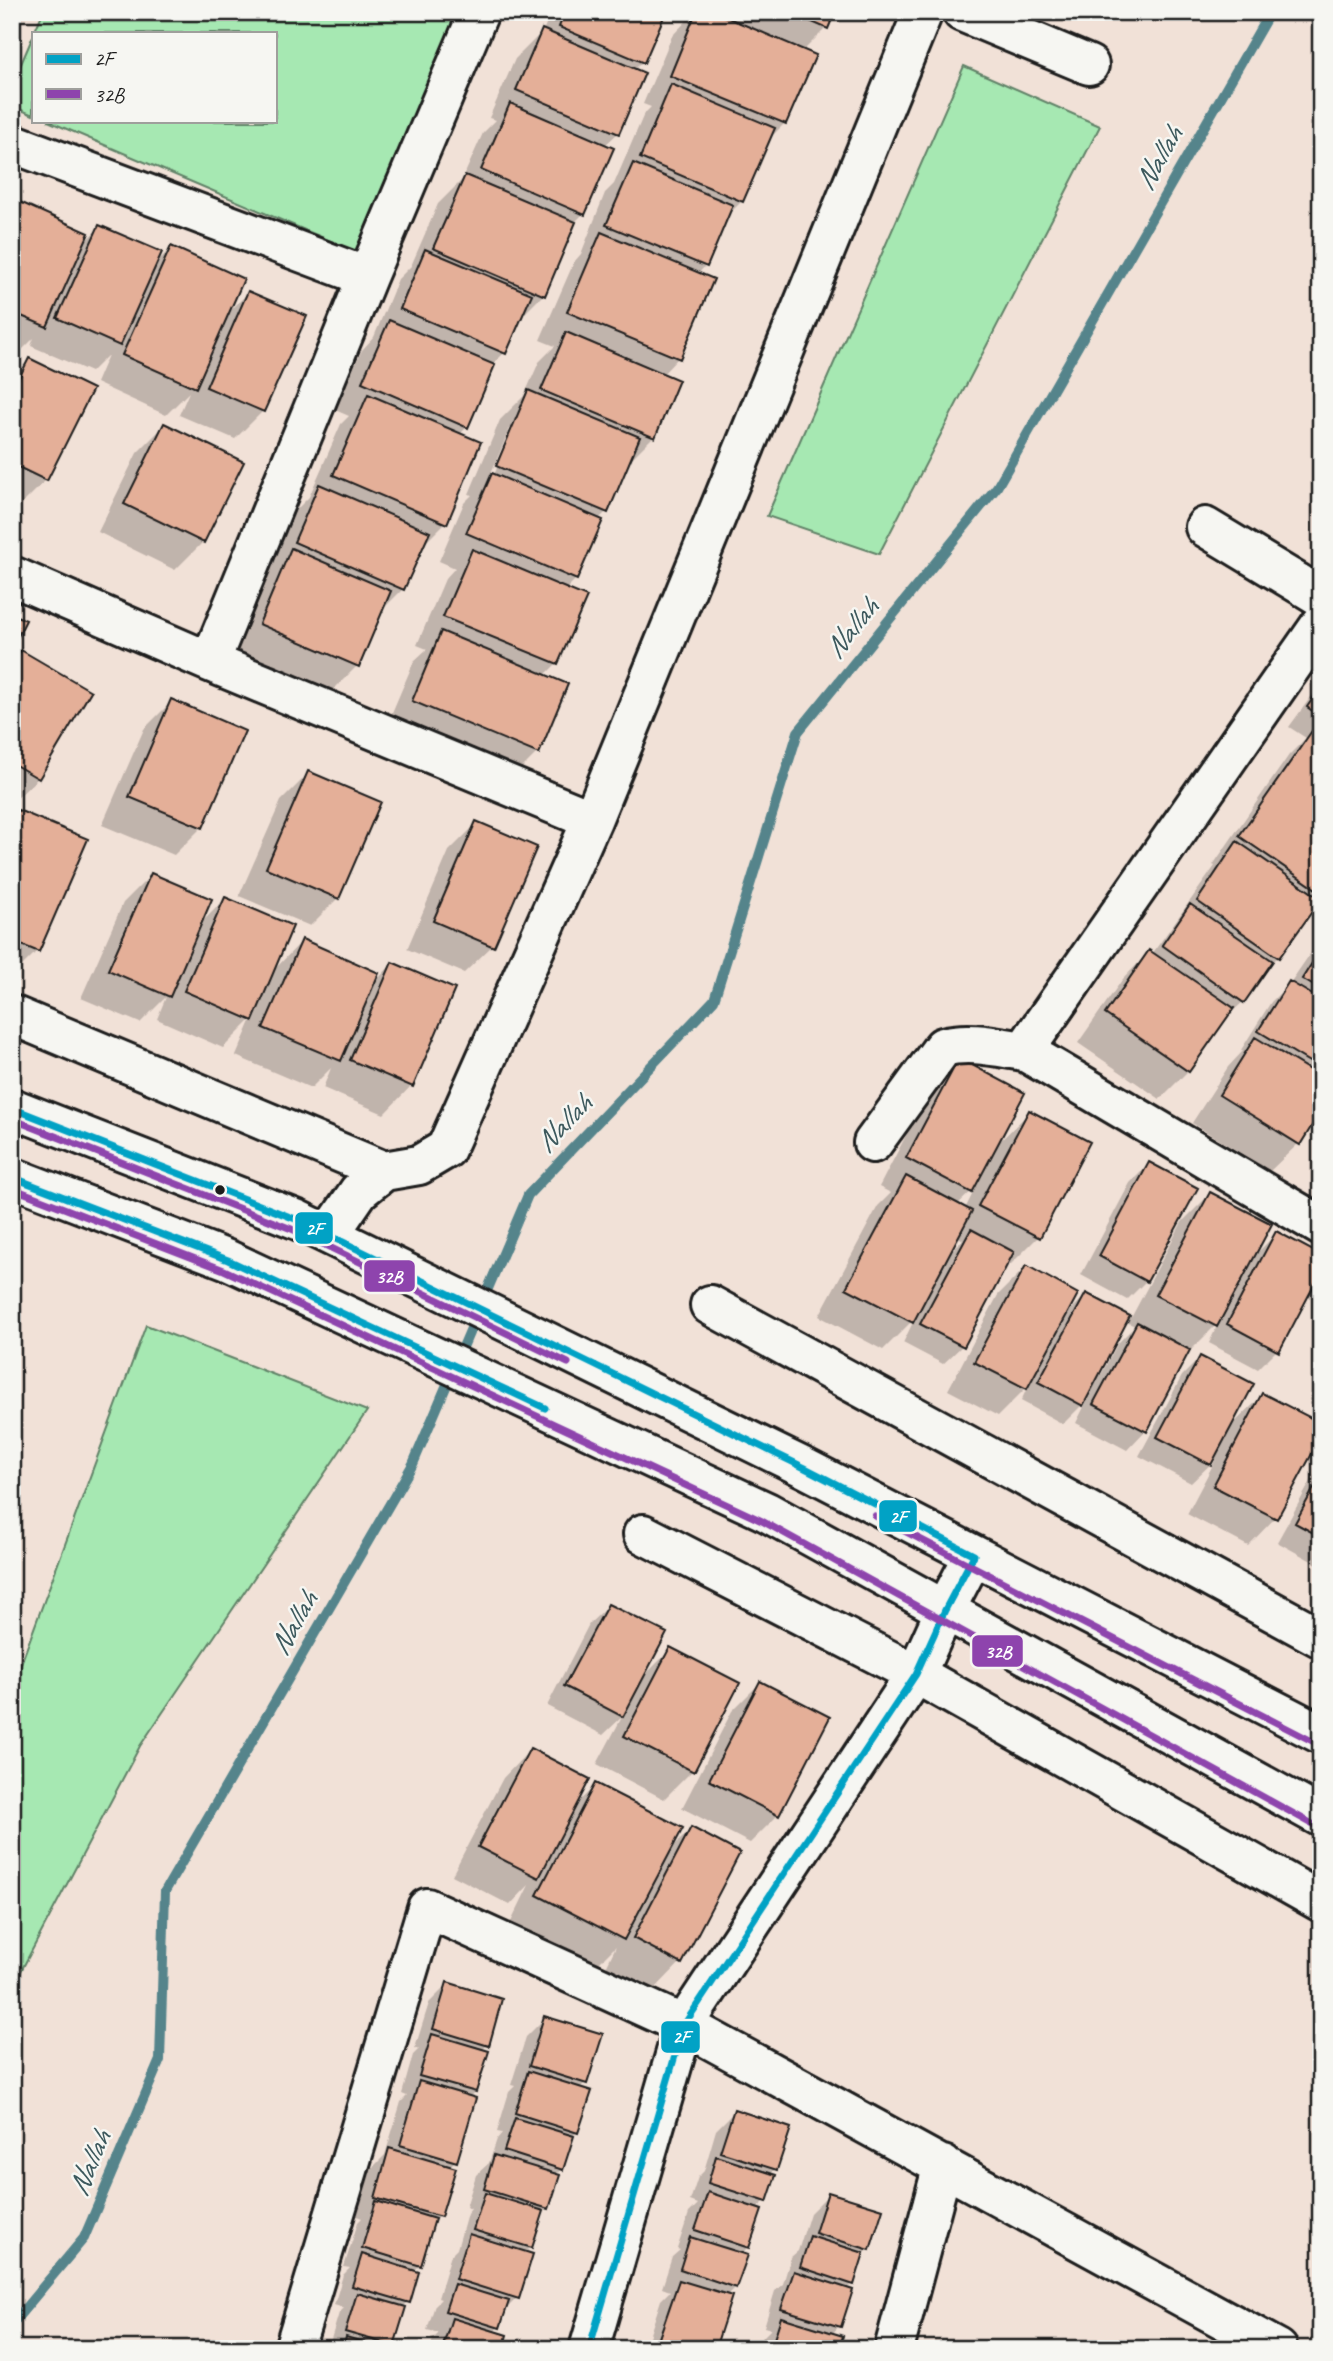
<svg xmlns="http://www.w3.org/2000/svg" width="1333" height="2361" font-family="Caveat,sans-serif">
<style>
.green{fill:#a6e8b2;stroke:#618267;stroke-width:2}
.shadow{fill:#0003;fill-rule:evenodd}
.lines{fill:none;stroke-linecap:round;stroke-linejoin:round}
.stream{stroke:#54848b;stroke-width:10}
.building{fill:#e4af98;stroke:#1c1c1c;stroke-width:2}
.minor-casing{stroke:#1c1c1c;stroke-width:44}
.minor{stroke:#f6f6f2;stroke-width:38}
.bus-1-casing{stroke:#f6f6f2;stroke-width:12}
.bus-2-casing{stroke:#f6f6f2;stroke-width:12}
.bus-1{stroke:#01a2c5;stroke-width:7}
.bus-2{stroke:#8e44ad;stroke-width:7}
.bus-dot{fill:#1c1c1c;stroke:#f6f6f2;stroke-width:2.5}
.labels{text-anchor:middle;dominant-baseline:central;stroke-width:5;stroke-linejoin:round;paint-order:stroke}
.water-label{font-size:30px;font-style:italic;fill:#3d595d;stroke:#f6f6f2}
.line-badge{stroke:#f6f6f2;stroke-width:2.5}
.badge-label{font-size:19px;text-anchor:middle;font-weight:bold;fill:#fff}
</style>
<rect width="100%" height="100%" fill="#f1e1d7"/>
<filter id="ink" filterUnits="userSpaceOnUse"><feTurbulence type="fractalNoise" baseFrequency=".0143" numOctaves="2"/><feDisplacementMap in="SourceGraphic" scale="14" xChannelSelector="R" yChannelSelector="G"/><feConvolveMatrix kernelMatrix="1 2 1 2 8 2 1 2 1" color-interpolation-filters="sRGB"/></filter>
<g filter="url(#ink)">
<path class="green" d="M43 12H470L366 256 48 121H275V33H34Z
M33 36V115L12 106V85Z
M964 66 1100 126 879 554 767 516Z
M146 1325 367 1411 140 1746 12 1988V1688Z"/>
<path class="shadow" d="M551 12H664L642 62 634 70 618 133 604 146 583 214 574 223 543 295 519 319 504 353 492 365 467 427 459 435 445 523 422 546 403 589 381 611 357 666 329 694 232 652 264 578 270 572 267 570 292 514 309 497 341 424 349 416 335 410 362 350 374 337 398 279 411 266 438 204 462 180 483 133 496 120 489 118 515 59 543 31Z
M695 12H833L826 28 803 51 785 123 767 141 742 201 727 216 705 266 698 274 712 280 678 358 662 375 653 437 627 463 606 512 598 520 576 579 565 590 557 663 544 676 566 685 537 753 509 781 385 729 414 661 427 649 417 645 445 579 455 568 439 561 464 503 472 495 469 494 500 420 524 396 539 362 555 346 540 340 574 262 581 254 605 193 614 184 644 114 651 107 643 104 672 36ZM512 423H516L494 475 491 473Z
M20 204 82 244 100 227 154 265 171 248 227 314 248 293 263 411 235 439 179 415 189 392 166 415 96 383 108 355 91 372 31 346 34 338 18 354 12 352V212Z
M29 360 46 480 18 508 12 505V377Z
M164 426 203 542 175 570 98 532 137 453Z
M22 652 38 778 12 803V662Z
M1321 683V885L1312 895 1278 957 1264 971 1243 1002 1223 1020 1188 1071 1160 1099 1078 1043 1122 980 1149 952 1152 954 1215 866 1213 865 1289 755 1306 738 1289 727Z
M172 701 243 732 201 828 174 855 102 825 144 729Z
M309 773 338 898 310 926 239 896 281 801Z
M18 812 37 951 12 976V818Z
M477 823 492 946 464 973 407 949 449 851Z
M151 875 199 925 225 899 273 971 302 941 373 984 392 964 411 1086 384 1114 323 1088 331 1068 311 1088 236 1056 252 1019 223 1048 157 1019 166 997 140 1023 81 998 123 903Z
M1321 938V1108L1298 1144 1270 1171 1192 1123 1228 1067 1243 1051 1241 1050 1271 1002 1290 983Z
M959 1060 996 1145 1030 1112 1038 1237 1010 1265 1006 1262 962 1346 943 1364 903 1343 915 1318 883 1350 819 1316 878 1206 891 1193 879 1187 931 1088ZM976 1187 965 1209 957 1205ZM957 1236 963 1240 948 1254Z
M1149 1164 1146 1281 1127 1300 1081 1275 1130 1183Z
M1210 1194 1253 1257 1276 1234 1277 1350 1258 1369 1209 1343 1219 1322 1187 1354 1145 1431 1127 1450 1076 1423 1088 1399 1063 1424 1021 1401 1028 1386 998 1416 948 1390 998 1295 1026 1267 1065 1316 1086 1295 1131 1318 1182 1222ZM1126 1322 1135 1326 1118 1343 1101 1375 1098 1373Z
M1200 1358 1229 1428 1263 1395 1321 1433 1275 1518 1248 1546 1187 1514 1216 1459 1191 1483 1139 1456 1182 1376Z
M1321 1389V1401L1316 1399Z
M1321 1463V1560L1317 1564 1277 1542Z
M608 1606 644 1676 671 1649 692 1771 664 1799 597 1764 622 1717 603 1735 547 1706 589 1624Z
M760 1683 778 1815 750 1843 682 1808 732 1711Z
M530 1750 575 1805 596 1785 670 1850 691 1829 680 1963 653 1991 606 1967 616 1946 595 1967 510 1924 529 1885 510 1905 452 1875 503 1778Z
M448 1984 487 2045 481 2051 475 2091 468 2098 455 2161 449 2167 439 2216 432 2224 420 2265 413 2272 408 2302 404 2306 392 2345 389 2349H328L339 2313 344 2308 334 2305 343 2275 350 2268 344 2267 358 2222 362 2218 357 2216 371 2169 385 2155 401 2102 407 2096 402 2094 413 2055 419 2049 415 2048 429 2003Z
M545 2018 585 2083 579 2089 577 2132 572 2137 562 2169 555 2175 547 2208 541 2215 531 2247 525 2253 517 2298 503 2312 498 2327 493 2333 501 2349H430L433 2339 439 2333 427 2330 435 2305 441 2299 438 2298 451 2255 457 2249 467 2214 471 2209 466 2207 476 2175 489 2163 497 2139 502 2133 497 2132 509 2092 515 2086 511 2085 526 2037Z
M735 2111 775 2169 770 2175 765 2201 756 2210 748 2247 741 2254 735 2287 726 2296 713 2349H645L661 2300 670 2291 662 2288 672 2257 680 2250 677 2249 689 2213 698 2204 690 2201 698 2177 704 2171 716 2130Z
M829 2194 869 2249 861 2257 852 2284 846 2290 839 2326 831 2335 837 2349H759L762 2338 771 2329 764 2327 775 2291 783 2284 791 2257 798 2251 810 2213Z"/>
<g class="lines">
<path class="stream" d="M12 2324 84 2238 160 2060 165 1891 413 1464 528 1195 714 1000 798 732 997 487 1270 12"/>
</g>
<path class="building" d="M565 12H666L644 63 559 27Z
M696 12H714L816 55 786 124 670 76Z
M789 12H835L828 29Z
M542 29 645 73 619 134 516 90Z
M671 84 775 128 743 202 640 158Z
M510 103 614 148 585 215 481 170Z
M633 163 733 205 707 267 606 225Z
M465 175 576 222 545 296 433 248Z
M20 202 89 233 47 327 12 312V219Z
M99 225 162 252 120 346 57 318Z
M601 232 714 279 680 359 567 312Z
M171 246 244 279 196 388 122 355Z
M425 249 532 294 506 354 400 309Z
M248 291 307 316 264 412 206 387Z
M389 320 495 365 468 428 362 382Z
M566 332 679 380 655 438 541 390Z
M29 358 93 389 47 481 12 464V392Z
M528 390 640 437 608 513 496 466Z
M368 394 481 442 447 524 333 475Z
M164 423 244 462 204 543 124 504Z
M492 473 603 520 577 580 466 533Z
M319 484 430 532 404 590 294 542Z
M291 548 391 591 359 667 259 624Z
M472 549 587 597 558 664 443 617Z
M12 614 26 620 12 648Z
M441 631 568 684 539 754 412 701Z
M21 650 91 691 39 779 12 763V666Z
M1321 687V717L1307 707Z
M171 699 245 731 203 828 129 797Z
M1316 725 1321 728 1319 891 1239 836Z
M308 771 381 802 339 899 266 868Z
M18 810 88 839 39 952 12 941V823Z
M476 821 537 847 494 947 433 921Z
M1237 841 1321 899 1279 958 1197 901Z
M151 873 212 899 170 997 108 970Z
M225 897 293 926 253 1021 184 991Z
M1190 904 1273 961 1244 1003 1162 945Z
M302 939 379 973 341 1061 263 1028Z
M1321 949V990L1302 979Z
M1149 950 1234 1008 1189 1072 1105 1014Z
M392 962 455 989 413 1087 350 1060Z
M1289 981 1321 1000V1069L1258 1031Z
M1255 1037 1321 1077V1111L1300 1145 1219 1095Z
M959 1058 1025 1093 972 1193 906 1158Z
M1029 1110 1090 1142 1040 1238 978 1206Z
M1149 1162 1198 1188 1147 1282 1099 1256Z
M906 1176 972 1211 913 1323 846 1288Z
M1210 1192 1272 1224 1217 1327 1155 1295Z
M971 1229 1014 1252 964 1347 920 1324Z
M1276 1231 1321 1255V1272L1279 1352 1227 1324Z
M1026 1265 1078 1294 1027 1389 974 1362Z
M1086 1293 1130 1316 1083 1406 1038 1382Z
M1137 1322 1190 1350 1147 1432 1093 1404Z
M1200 1356 1254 1384 1211 1465 1157 1437Z
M1262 1393 1321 1423V1437L1277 1519 1213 1486Z
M1321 1475V1537L1295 1523Z
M608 1604 667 1633 623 1717 564 1686Z
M670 1647 740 1683 694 1772 624 1736Z
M760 1681 830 1717 779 1816 709 1780Z
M530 1748 590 1779 539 1878 478 1847Z
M595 1783 683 1828 624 1940 537 1895Z
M691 1827 740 1853 682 1964 633 1938Z
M447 1982 502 1999 489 2046 433 2029Z
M544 2016 603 2034 587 2084 529 2066Z
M432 2034 489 2051 476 2092 419 2076Z
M528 2071 592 2091 578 2133 515 2113Z
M419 2081 476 2098 457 2162 400 2145Z
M734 2109 791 2128 777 2170 720 2152Z
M515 2118 574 2136 563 2170 504 2151Z
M389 2148 456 2168 441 2217 375 2198Z
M494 2155 560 2175 549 2209 484 2189Z
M716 2156 776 2175 767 2202 708 2183Z
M708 2192 762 2210 749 2248 695 2230Z
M828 2192 883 2209 870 2250 815 2233Z
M485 2193 544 2211 532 2248 473 2230Z
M376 2201 435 2219 421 2266 362 2248Z
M469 2234 533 2254 519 2299 455 2279Z
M810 2236 864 2253 854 2285 800 2267Z
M690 2237 748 2255 736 2288 680 2269Z
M362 2254 419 2272 410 2303 352 2286Z
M794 2271 853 2290 841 2327 781 2309Z
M679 2280 732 2296 715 2349H681L658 2341Z
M454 2284 509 2301 500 2328 445 2311Z
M357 2293 406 2307 394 2346 345 2332Z
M781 2317 843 2336 839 2349H771Z
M452 2318 507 2335 503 2349H442Z
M346 2337 386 2349H343Z"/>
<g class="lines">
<g class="minor-casing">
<path id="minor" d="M962 12 1089 65
M12 143 367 277
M1205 527 1321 597
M12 576 210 662 592 820
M210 662 367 277 479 12
M12 1015 384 1171
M1024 1051 1321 624
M12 1108 298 1220 329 1235 805 1468 1321 1734
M873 1143 943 1047C969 1040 997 1047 1024 1051L1321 1226
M12 1177 228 1260 767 1512 1321 1817
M329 1235 359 1191 384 1171 419 1165 446 1149 592 820 923 12
M710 1305 1321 1638
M643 1534 916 1674 1321 1902
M294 2349 427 1908 684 2025 1278 2349
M589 2349 684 2025 916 1674 945 1610 974 1555
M894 2349 943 2165"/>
</g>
<use href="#minor" class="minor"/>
<g class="bus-1-casing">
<path id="bus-1" d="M12 1108 298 1220 805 1468 974 1555 945 1610 916 1674 684 2025 589 2349
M12 1177 228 1260 545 1408"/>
</g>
<g class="bus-2-casing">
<path id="bus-2" d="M12 1119 294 1230 568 1363
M12 1188 224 1270 762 1521 1316 1826
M875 1516 1316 1743"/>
</g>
<use href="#bus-1" class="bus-1"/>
<use href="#bus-2" class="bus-2"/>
</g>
</g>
<circle class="bus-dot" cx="220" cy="1190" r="6"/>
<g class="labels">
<g class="water-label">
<text transform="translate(1158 158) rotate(-60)">Nallah</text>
<text transform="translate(851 628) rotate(-51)">Nallah</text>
<text transform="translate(563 1123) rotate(-46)">Nallah</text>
<text transform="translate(293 1623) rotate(-60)">Nallah</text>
<text transform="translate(89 2163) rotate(-67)">Nallah</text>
</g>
</g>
<g class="line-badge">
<rect x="294" y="1211" width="40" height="34" rx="7" fill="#01a2c5"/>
<rect x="363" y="1259" width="53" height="34" rx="7" fill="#8e44ad"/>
<rect x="878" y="1499" width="40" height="34" rx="7" fill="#01a2c5"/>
<rect x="971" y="1634" width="53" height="34" rx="7" fill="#8e44ad"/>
<rect x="660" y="2020" width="41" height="34" rx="7" fill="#01a2c5"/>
</g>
<g class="badge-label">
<text x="314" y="1235">2F</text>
<text x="389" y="1283">32B</text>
<text x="898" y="1523">2F</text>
<text x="998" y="1658">32B</text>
<text x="681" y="2043">2F</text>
</g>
<rect width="1333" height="2361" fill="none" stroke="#f6f6f2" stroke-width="42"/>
<rect x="21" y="21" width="1291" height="2319" fill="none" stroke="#1c1c1c" stroke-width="2.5" filter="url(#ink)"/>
<rect x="32" y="32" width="245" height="91" fill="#f6f6f2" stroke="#9f9f9c" stroke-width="2"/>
<rect x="46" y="54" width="35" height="10" fill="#01a2c5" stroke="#9f9f9c" stroke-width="2"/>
<text x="94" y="66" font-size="21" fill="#1c1c1c">2F</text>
<rect x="46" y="89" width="35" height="10" fill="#8e44ad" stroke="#9f9f9c" stroke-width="2"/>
<text x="94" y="102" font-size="21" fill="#1c1c1c">32B</text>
</svg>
